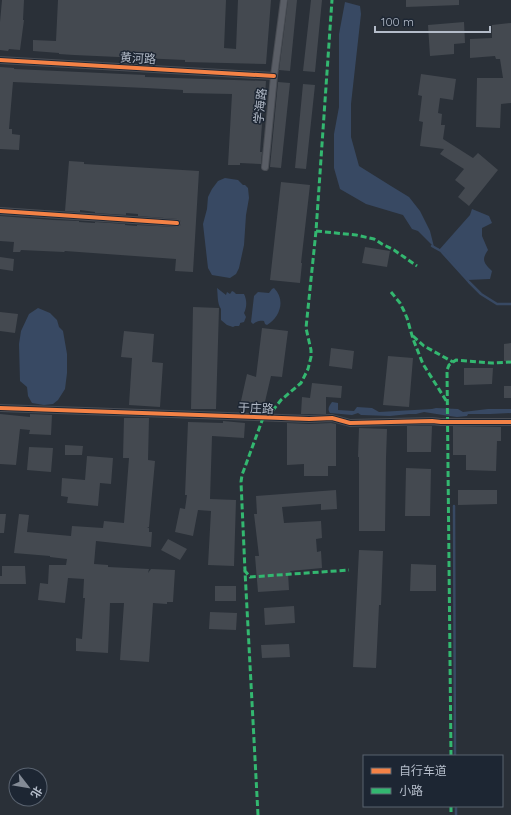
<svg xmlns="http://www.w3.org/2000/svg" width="511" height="815" font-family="Quicksand,'Noto Sans SC',sans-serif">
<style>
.water{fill:#384963}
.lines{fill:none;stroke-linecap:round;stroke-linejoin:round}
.stream{stroke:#384963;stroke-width:2.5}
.building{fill:#444950}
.street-casing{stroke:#484c53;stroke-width:8}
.street{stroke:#5a5e66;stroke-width:6}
.quiet{stroke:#33b770;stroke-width:3;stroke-dasharray:6 3;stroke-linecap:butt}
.cycleway-casing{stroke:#1d2633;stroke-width:6}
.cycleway{stroke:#f48246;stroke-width:4}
.labels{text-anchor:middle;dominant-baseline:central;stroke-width:3;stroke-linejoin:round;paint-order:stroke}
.street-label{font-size:12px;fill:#b4bcc9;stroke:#1d2633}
</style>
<rect width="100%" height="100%" fill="#2a3038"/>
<path class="water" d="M345 2 360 6 361 14 351 104V137L359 166 391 186 409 197 420 211 430 231 434 247 418 231 412 229 403 215 366 204 340 189 334 168V134L339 107V34Z
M225 178 238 180 243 185H245L248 188 249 198 246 215 244 245 239 268 236 274 230 278 212 275 208 268 203 224 207 209 208 197 212 189 218 181Z
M472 209 489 216 492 223 482 228V236L488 250C481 260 484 263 492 271L490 279 467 280 441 251 439 250 470 215Z
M217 288 226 295 227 292 230 294 232 291 234 292 236 294H244C247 300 247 307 244 313L246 317 244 322 240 323V324L239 326H235L233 327 227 325 221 320V309C217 303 218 295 217 288Z
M274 288C286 300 280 317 267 325L265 324 264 321C259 320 257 321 253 324L251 322 254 296 258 292 269 293 272 289Z
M38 308 50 313 57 320 59 327 63 331 67 354V373L65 389 58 400 53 404 44 405 32 403 28 396 27 387 20 381 19 344 21 331 29 314Z
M332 402 338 403V410L354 411 357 407 372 408 379 412 432 409 436 408 458 409 463 412 488 409H511V413L490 414H468L467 416 457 417 443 415 424 412 416 414H409L390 416 361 415 358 413 352 415 330 413C327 409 329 406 332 402Z"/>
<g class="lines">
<path class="stream" d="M432 246 441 251 469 282
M469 282 481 294 497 304H511
M454 506 455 756
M456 806V815"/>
</g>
<path class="building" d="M2 0H24L23 20H24L20 50 9 49 8 51 0 50V22Z
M58 0H226L224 48 236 49 238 0H271L266 64 185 62V60L74 55 59 54V53L33 51V40L56 41Z
M288 0H297L290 71 279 70Z
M311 0H322L315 72 303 71Z
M406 0H459V5L406 7Z
M464 22 465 43 454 44V54L430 56 428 25Z
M511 23V103L501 104 500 128 476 127 477 78H503L500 59H496L495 56 470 58V39L492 38V25Z
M0 67 14 68V69L145 75V77L266 81 265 96H264L260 152H262L261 164 240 163V165H228L232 94 183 93V90L146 88 13 82 9 129H12V134L20 135 19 150 0 149Z
M421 74 456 79 453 100 440 98 438 113 442 114 441 125H445L443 139 473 158 478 153 498 170 469 206 458 197 465 188 455 180 464 169 440 154 444 149 420 146 423 122 419 121 422 96 418 95Z
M278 82 290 83 281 168 270 167Z
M303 84 315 85 306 169 295 168Z
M69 161 84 162V164L199 171 193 272 175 271 176 259 65 251 64 252 21 250 20 252H13L14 242 0 241V216L53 220 79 221V222L95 223V222L125 224V225L137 226V225L177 227 181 225V221L177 219 138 216V214L126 213V215L95 213V212L80 210V212L65 211Z
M281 182 310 185 301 263H302L300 283 270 280Z
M365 247 390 251 387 267 362 263Z
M0 257 14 259 13 271 0 269Z
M193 307 219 308 216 409H191Z
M0 312 18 314 15 333 0 331Z
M262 328 288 331 282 377 271 376 264 406 241 401 247 374 256 377Z
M124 331 154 334 152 362 163 363 160 407 129 405 132 358 121 357Z
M511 343V361H504V344Z
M331 348 354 351 352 369 329 366Z
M388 356 413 358 409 407 383 405Z
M464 368H493L492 384 464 385Z
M312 383 342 386 341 398 326 397V414H301L302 397 310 398Z
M504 386H511V398H504Z
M0 414 30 417V414L52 415 51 435 29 434 30 430 20 429 16 465 0 464Z
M124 418H149L148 460 155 461 149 527H147L149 528V532H152L151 547 96 541 94 564 108 565V567L149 569 148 573 151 569 175 570 173 602H167V604L153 603 149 662 120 660 124 603H110L108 653 76 651V638L82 639 85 598H83L84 579 68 578 65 603 38 600 40 583 48 584 49 565H66L67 559 50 557V556L14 553 19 514 29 515 27 532 71 536 72 526 103 528 104 521 124 523 129 458H123Z
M223 421 245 423 244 438 212 436 210 499 236 500 234 566 208 565 211 511 198 510 193 536 175 532 180 508 185 509 187 495H185L188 422 223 423Z
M287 423 309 424 331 423 336 424V466H328V476H304V464L287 465Z
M407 426H432L431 452H407Z
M453 426 501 427V441H497L496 471 466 470V455H453Z
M359 428 387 429 386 458 385 531H359V457H358Z
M65 445 83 446 82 455H65Z
M29 447 53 448 51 472 27 470Z
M87 456 113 458 111 484 100 483 98 506 67 503 68 497 61 496 62 478 85 480Z
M406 468 431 469 430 516H405Z
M336 490 337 509 321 510V504L282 507 284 523 321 521 322 538 316 539 317 552 321 551 322 568 290 571 291 573H288L289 590 258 592 255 556H259L254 514H257L256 496Z
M458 490H497V504L458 505Z
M0 514H6L4 533H0Z
M168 539 187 549 180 560 161 550Z
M359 550 383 551 381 605H379L376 668 353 667Z
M411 564 436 565V591H410Z
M2 566H25L26 584H0V576H2Z
M215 586H236V601H215Z
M294 606 295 623 265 625 264 608Z
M210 612 237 613 236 630 209 629Z
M289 644 290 657 262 658 261 645Z"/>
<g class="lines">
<g class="street-casing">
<path id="street" d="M0 60 274 76
M265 167 274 76 284 0
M0 211 177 223
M0 408 309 419 332 418 350 423 432 421 441 422H511"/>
</g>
<use href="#street" class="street"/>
<path class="quiet" d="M316 231 356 235 374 239 382 244 394 250 417 266
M391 292 400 303 404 311 407 318 413 339 423 364 447 402
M413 336 424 346 453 362
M267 418 281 400 301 383 308 369 311 357V350L306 328 316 231 332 0
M244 572 245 571 250 577 349 570
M451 756 447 370 449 365 456 360 492 363 511 362
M451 806V815
M258 815 245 571 241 482 242 475 263 418"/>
<g class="cycleway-casing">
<path id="cycleway" d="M0 60 274 76
M0 211 177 223
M0 408 309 419 332 418 350 423 432 421 441 422H511"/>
</g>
<use href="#cycleway" class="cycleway"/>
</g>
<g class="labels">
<g class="street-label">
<text transform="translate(138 58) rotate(3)">黄河路</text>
<text transform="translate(260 106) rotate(-84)">学海路</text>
<text transform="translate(256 408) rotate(2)">于庄路</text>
</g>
</g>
<rect x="363" y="755" width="140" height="52" fill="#1d2633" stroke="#59626f"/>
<rect x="371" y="768" width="20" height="6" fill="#f48246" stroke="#59626f"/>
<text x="399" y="775" font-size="12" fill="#b4bcc9">自行车道</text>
<rect x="371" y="788" width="20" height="6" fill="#33b770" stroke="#59626f"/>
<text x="399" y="795" font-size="12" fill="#b4bcc9">小路</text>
<g transform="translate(28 787) rotate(121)"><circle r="19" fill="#1d2633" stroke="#59626f"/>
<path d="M0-3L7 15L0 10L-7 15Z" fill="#848b96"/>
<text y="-6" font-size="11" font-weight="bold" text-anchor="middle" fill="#b4bcc9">北</text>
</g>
<path d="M375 26v6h115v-6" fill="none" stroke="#b4bcc9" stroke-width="2"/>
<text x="381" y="26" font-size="12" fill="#b4bcc9" stroke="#1d2633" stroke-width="3" paint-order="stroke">100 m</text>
</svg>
